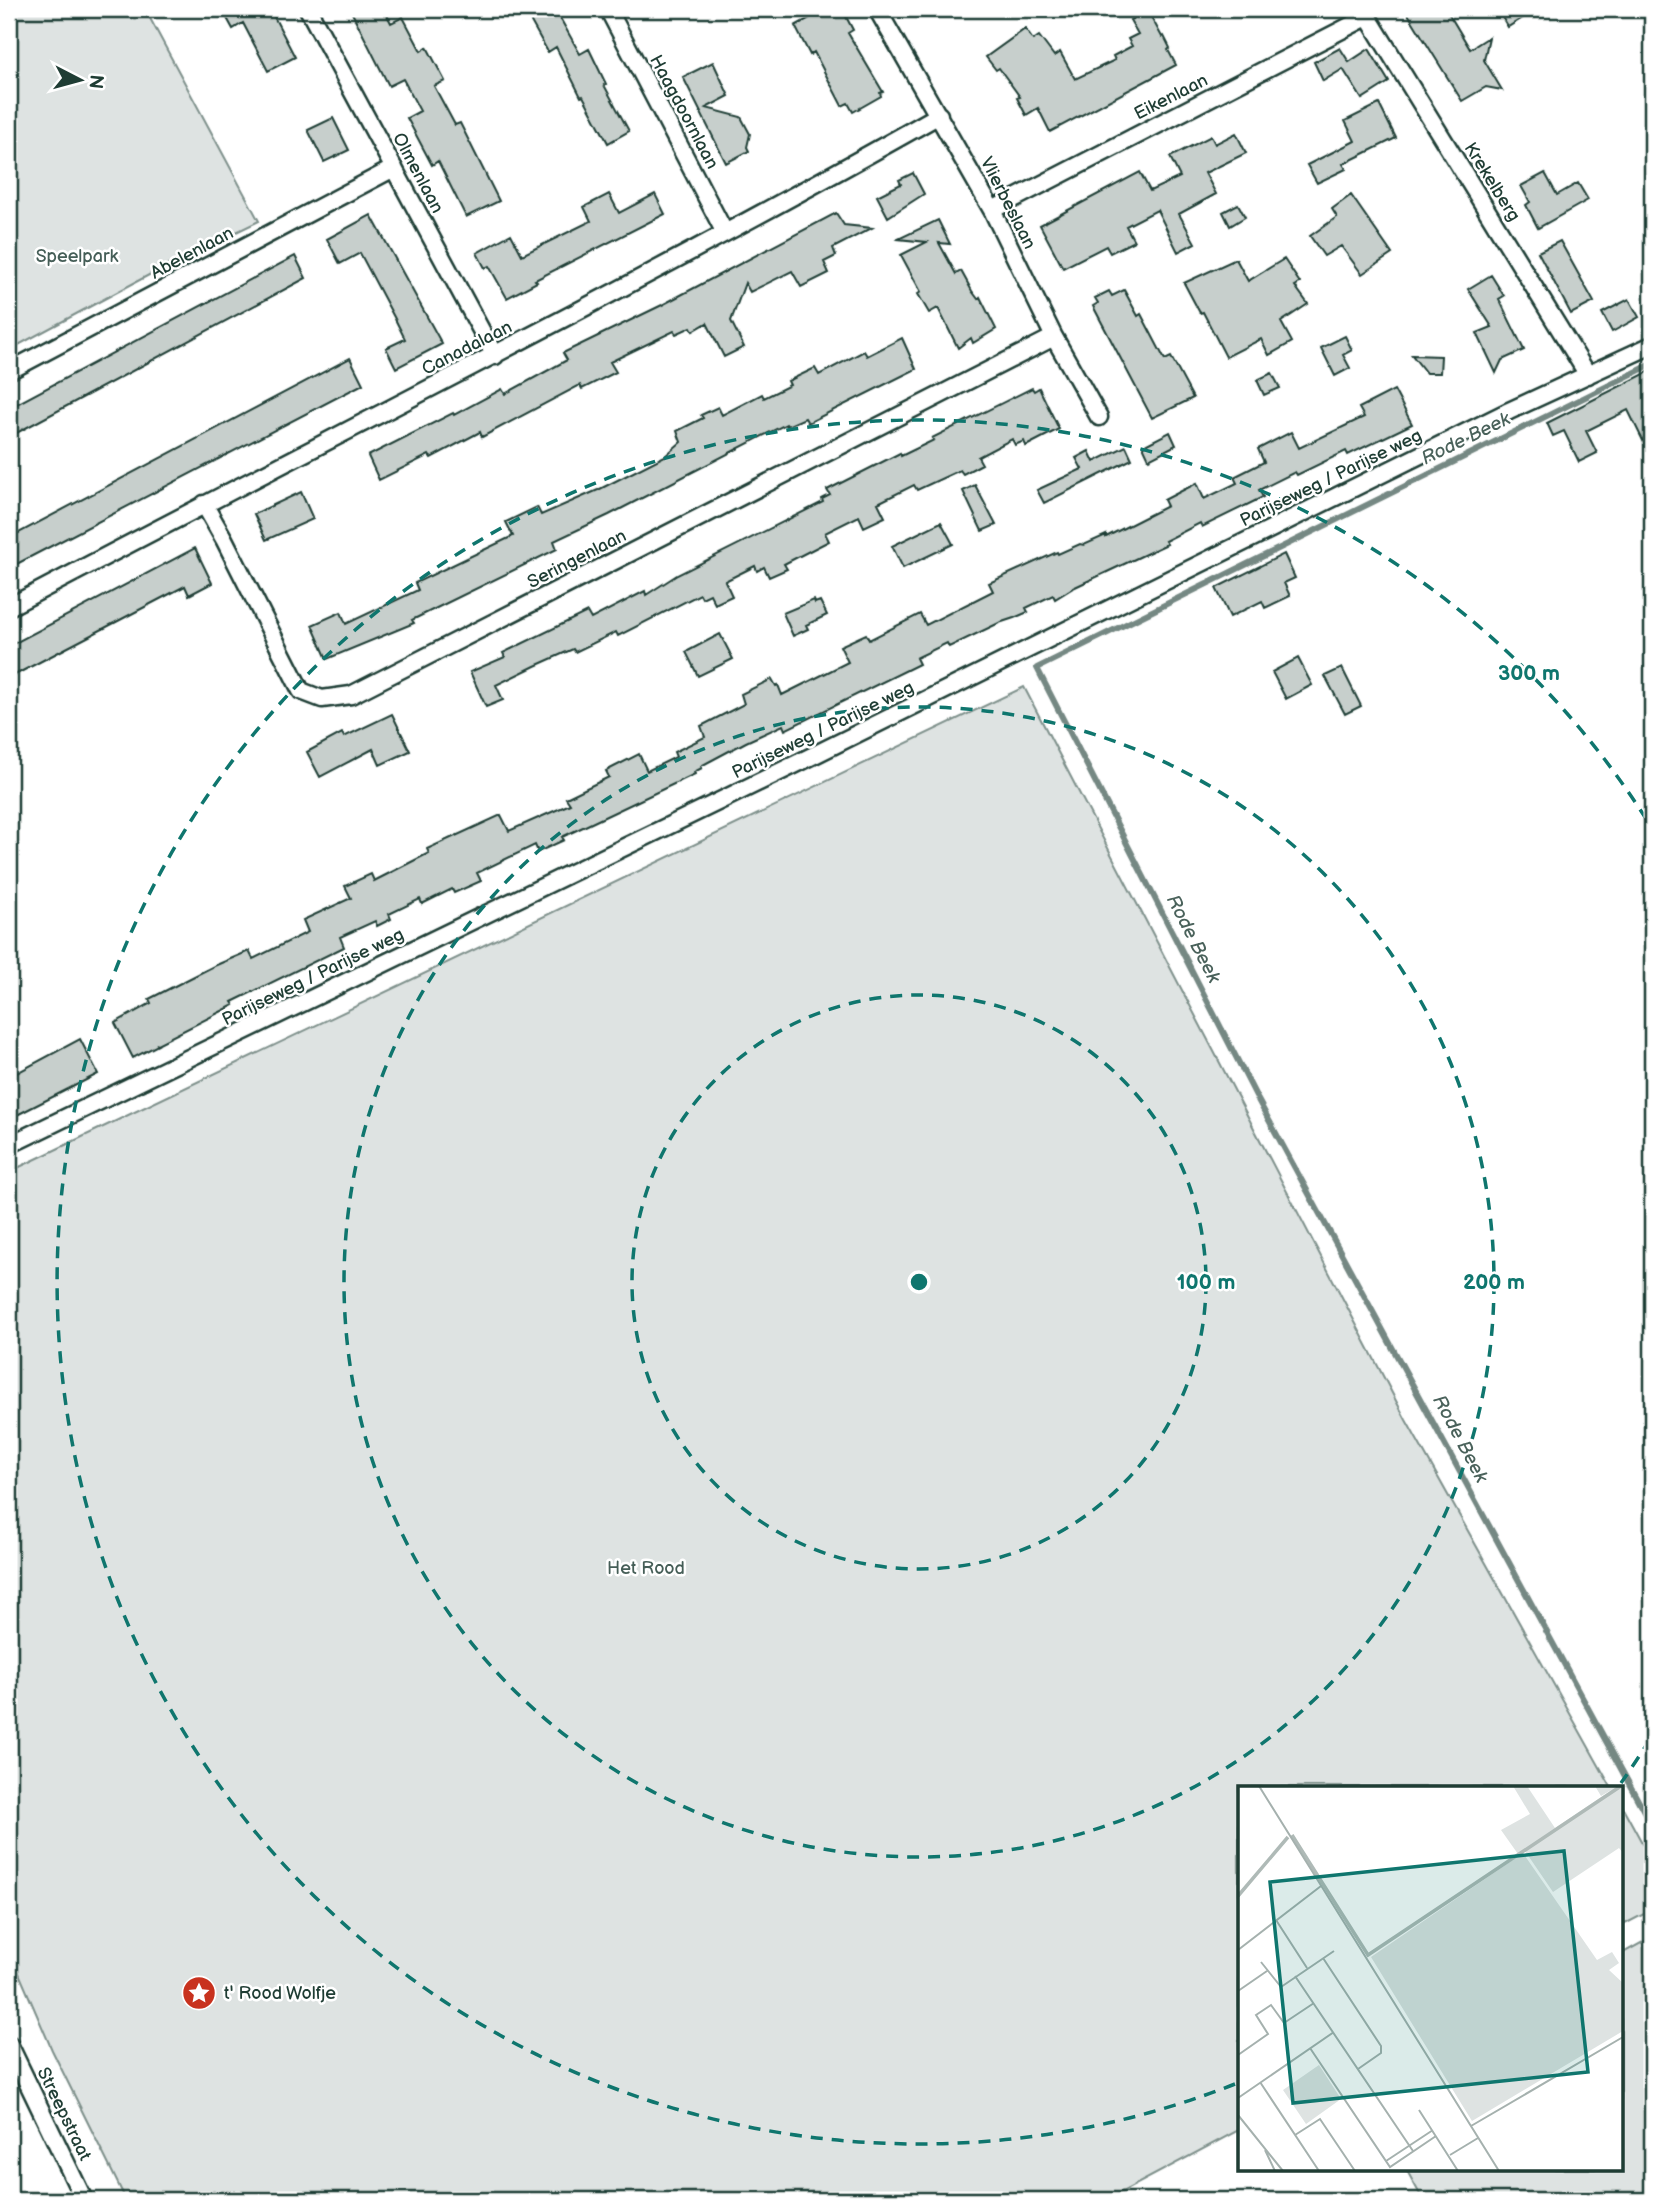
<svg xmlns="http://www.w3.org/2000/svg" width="1661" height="2209" font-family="'Balsamiq Sans',sans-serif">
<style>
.green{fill:#dee3e2;stroke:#7e908b;stroke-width:2}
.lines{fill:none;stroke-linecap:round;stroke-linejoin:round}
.stream{stroke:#758883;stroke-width:6}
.building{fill:#c7cfcc;stroke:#1f3d34;stroke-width:2}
.street-casing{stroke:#1f3d34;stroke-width:21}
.street{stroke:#fff;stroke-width:16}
.ring{fill:none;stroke:#0f766e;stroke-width:3.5;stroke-dasharray:12 9}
.labels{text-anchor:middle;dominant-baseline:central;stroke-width:5;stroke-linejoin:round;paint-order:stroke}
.street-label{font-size:18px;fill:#1f3d34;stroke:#fff}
.park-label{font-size:18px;fill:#455e57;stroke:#fff}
.poi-label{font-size:18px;fill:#1f3d34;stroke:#fff;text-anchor:start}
.water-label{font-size:19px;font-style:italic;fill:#4a625b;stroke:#fff}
.inset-river{fill:none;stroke:#afbab7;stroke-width:3.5}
.inset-road{fill:none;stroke:#a5b1ae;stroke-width:2}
.view{fill:#0f766e;fill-opacity:0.15;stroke:#0f766e;stroke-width:3.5}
.inset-edge{fill:none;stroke:#1f3d34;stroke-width:3.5}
.centre{fill:#0f766e;stroke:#fff;stroke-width:3.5}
.ring-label{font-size:21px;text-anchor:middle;font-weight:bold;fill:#0f766e;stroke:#fff;stroke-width:5;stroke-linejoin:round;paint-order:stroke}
</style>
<rect width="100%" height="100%" fill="#fff"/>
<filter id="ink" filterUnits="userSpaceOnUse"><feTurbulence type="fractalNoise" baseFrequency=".0143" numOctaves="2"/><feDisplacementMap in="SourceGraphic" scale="14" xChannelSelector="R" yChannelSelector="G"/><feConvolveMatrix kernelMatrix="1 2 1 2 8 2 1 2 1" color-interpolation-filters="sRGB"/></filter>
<g filter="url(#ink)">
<path class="green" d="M9 9H145L259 221 162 268 9 350Z
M1024 687 1406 1420 1611 1787H1239V2130L1107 2200H126L52 2050 9 1950V1172Z
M1621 1804 1652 1861V1910L1621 1926Z
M1652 1937V2200H1423L1406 2169H1621V1954Z"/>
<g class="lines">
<path class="stream" d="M1652 364 1037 668 1258 1100 1652 1826"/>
</g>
<path class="building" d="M222 9H270L295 57 268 71 243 23 233 29Z
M350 9H384L391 23 403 17 421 51 427 47 445 81 434 86 455 125 460 123 499 201 466 217 438 161 432 165 407 118 420 111 403 79 389 86Z
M550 9H555L580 54 589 49 606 84 604 85 629 131 608 143 583 96 581 97 556 47 548 52 530 20Z
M815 9H842L853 30 848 33 883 92 880 93 881 96 853 112 848 103 842 106 814 52 810 55 795 26 817 14Z
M1405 9H1446L1470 49 1489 37 1484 60 1502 90 1486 87 1462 101Z
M1497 9H1537L1508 27Z
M1148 11 1162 37 1164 36 1170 48 1168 50 1176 65 1050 132 1038 108 1026 115 1017 98 1020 97 999 68 996 70 986 57 1025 29 1033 40 1039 36 1054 56 1060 52 1075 79 1115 60 1113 56 1132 46 1128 39 1138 34 1130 20Z
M1340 48 1349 62 1369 49 1389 82 1362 99 1343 69 1323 81 1314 62Z
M713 62 729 96 706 108 741 117 750 134 747 147 749 151 726 163 683 77Z
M1379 104 1396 138 1343 164 1346 169 1317 183 1307 165 1355 141 1345 121Z
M333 118 349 150 324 162 308 130Z
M1236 133 1246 153 1205 173 1216 194 1179 214 1195 243 1178 252 1157 210 1126 226 1134 241 1110 253 1106 246 1063 268 1040 225 1140 172 1150 191 1180 177 1170 157 1211 136 1215 144Z
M913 173 924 194 888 217 877 196 901 184 899 180Z
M1545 173 1557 195 1578 183 1588 200 1538 228 1526 205 1530 202 1521 186Z
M609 194 619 213 655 194 665 214 535 280 537 282 507 298 489 266 485 268 477 253 511 234 522 255 591 221 584 207Z
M1351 195 1392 254 1362 274 1341 246 1324 256 1310 236 1337 217 1332 209Z
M1238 204 1245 217 1230 226 1223 212Z
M836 213 844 225 872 228 833 248 836 256 824 262 829 273 801 287 792 271 750 292 745 283 731 321 744 347 724 357 707 323 693 331 691 327 676 334 674 331 610 362 616 372 582 389 580 385 482 437 480 432 431 458 429 455 379 480 368 456 453 413 454 415 502 389 505 394 567 360 563 353 662 305Z
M371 215 442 344 396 368 386 348 405 339 395 319 360 253 340 264 327 239Z
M938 220 950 244 939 243 956 274 961 271 972 291 978 299 980 297 996 329 973 343 971 338 958 348 938 308 929 313 918 294 921 292 901 255 927 242 898 239Z
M1560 241 1594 302 1571 314 1538 252Z
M295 256 306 278 9 437V408Z
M1236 259 1248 281 1284 259 1300 283 1295 286 1308 304 1281 322 1292 342 1269 355 1261 339 1226 357 1203 312 1200 313 1184 283Z
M1491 275 1504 296 1499 299 1524 350 1502 360 1496 373 1477 333 1492 327 1468 289Z
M1124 290 1138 316 1141 314 1165 360 1171 357 1193 398 1152 418 1093 306 1098 303 1095 298 1109 291 1112 296Z
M1629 299 1639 317 1612 332 1602 313Z
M1345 336 1352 350 1343 355 1350 368 1335 376 1321 348Z
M902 338 916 369 808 423 805 418 787 426 786 424 609 515 554 541 557 549 412 620 414 623 327 659 312 625 341 612 346 624 418 590 415 583 513 536 506 522 537 507 541 515 598 490 665 456 681 442 677 431 703 418 701 415 718 407 722 415 762 394 764 398 790 385 788 381 815 368 819 375 864 351 867 356Z
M1412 355 1441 356 1440 373H1426Z
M350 358 363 384 9 568V538Z
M1652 370V459L1628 410 1586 431 1597 453 1579 462 1564 431 1553 436 1547 423Z
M1272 373 1280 388 1264 395 1257 380Z
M1032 388 1034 391 1039 388 1059 429 1026 446 1024 441 1015 445 1012 439 978 457 982 464 963 474 960 470 917 490 914 485 878 503 885 517 864 527 859 516 825 533 829 541 784 564 787 569 769 577 764 567 757 571 755 566 725 581 732 596 715 604 710 594 702 598 700 594 618 636 616 632 575 652 573 649 535 666 496 685 503 700 486 707 470 672 505 657 503 653 587 612 591 619 645 591 646 595 677 575 823 502 822 499 830 495 827 490 900 453 901 456 934 440 932 438Z
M1394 390 1412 424 1348 455 1346 451 1297 475 1295 472 1259 490 1263 497 1202 527 1200 523 1165 541 1167 544 1073 588 1055 599 1053 595 1026 608 1028 612 1014 618 999 623 949 647 947 643 916 658 919 664 785 730 783 725 746 742 701 766 702 768 694 772 695 774 562 837 564 840 538 852 535 845 477 873 481 881 454 893 452 889 422 904 420 899 389 914 391 919 377 926 375 921 340 937 344 947 232 1002 234 1005 157 1044 158 1045 133 1058 115 1023 151 1003 149 999 214 966 249 951 253 959 308 932 303 920 351 898 345 886 371 874 374 881 429 853 427 849 501 815 509 831 570 804 566 798 609 777 606 771 639 754 647 771 676 757 674 752 705 737 701 726 744 704 741 694 772 679 776 686 778 685 782 695 848 662 840 646 866 634 869 640 920 614 926 625 993 591 989 583 1057 552 1058 554 1080 544 1084 545 1106 535V537L1167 506 1164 500 1197 483 1204 499 1237 483 1234 477 1264 462 1258 449 1291 432 1299 448 1364 417 1359 408Z
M1170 432 1176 445 1149 459 1143 446Z
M1126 446 1132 459 1044 503 1037 490 1082 469 1076 458 1089 451 1094 462Z
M975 485 996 525 982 531 963 491Z
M301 492 313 519 266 540 254 514Z
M941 522 953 544 903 568 892 546Z
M195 548 212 583 189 595 185 586 9 678V646Z
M1284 554 1295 578 1284 583 1290 596 1265 608 1262 601 1230 617 1216 588Z
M814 600 815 603 820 601 827 615 806 625 808 629 793 636 783 613Z
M720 634 733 659 698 676 686 652Z
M1298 658 1312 685 1286 699 1272 672Z
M1342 668 1361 706 1345 714 1325 676Z
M392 714 410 751 380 765 373 749 320 777 307 752 342 733 344 737Z
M80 1039 98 1074 9 1119V1077Z"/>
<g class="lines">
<g class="street-casing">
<path id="street" d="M308 9 495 356
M608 9 725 233
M877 9 992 210 1054 337 1099 417
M1363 9 1588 375
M992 210 1367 17
M9 371 394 168
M204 504 224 539 301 691 322 699 351 695 1054 337
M9 607C319 443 634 288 939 115
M9 1145 794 765 1509 411 1652 345
M9 2044 84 2200"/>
</g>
<use href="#street" class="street"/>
</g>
</g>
<g class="ring">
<circle cx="919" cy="1282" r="287"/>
<circle cx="919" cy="1282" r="575"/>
<path d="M1650 1739A862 862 0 0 1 1621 1783M1235 2084A862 862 0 1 1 1650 825"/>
</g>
<defs>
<g id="sight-disc" transform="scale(1.75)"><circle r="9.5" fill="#c8321e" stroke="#fff"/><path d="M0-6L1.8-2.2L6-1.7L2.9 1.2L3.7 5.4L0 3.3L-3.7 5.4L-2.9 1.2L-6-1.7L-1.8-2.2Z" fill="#fff"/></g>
</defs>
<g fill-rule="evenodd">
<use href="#sight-disc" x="199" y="1993"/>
</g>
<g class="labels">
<g class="street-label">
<text transform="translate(1171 97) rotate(-27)">Eikenlaan</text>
<text transform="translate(684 112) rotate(62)">Haagdoornlaan</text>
<text transform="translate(418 173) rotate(62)">Olmenlaan</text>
<text transform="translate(1492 182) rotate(58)">Krekelberg</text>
<text transform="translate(1008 203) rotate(63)">Vlierbeslaan</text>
<text transform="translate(192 253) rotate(-28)">Abelenlaan</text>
<text transform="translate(467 348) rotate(-27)">Canadalaan</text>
<text transform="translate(1331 478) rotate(-26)">Parijseweg / Parijse weg</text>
<text transform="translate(577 559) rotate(-27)">Seringenlaan</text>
<text transform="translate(823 730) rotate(-26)">Parijseweg / Parijse weg</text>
<text transform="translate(313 977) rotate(-26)">Parijseweg / Parijse weg</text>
<text transform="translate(64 2114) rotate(64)">Streepstraat</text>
</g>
<g class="park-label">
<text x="77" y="256">Speelpark</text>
<text x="646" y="1568">Het Rood</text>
</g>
<g class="poi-label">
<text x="224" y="1993">t' Rood Wolfje</text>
</g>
<g class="water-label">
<text transform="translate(1466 439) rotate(-26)">Rode Beek</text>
<text transform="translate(1193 939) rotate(63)">Rode Beek</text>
<text transform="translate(1460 1439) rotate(62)">Rode Beek</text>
</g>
</g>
<g transform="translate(1238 1786)">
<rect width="385" height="385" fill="#fff"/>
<path d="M275 0H289L317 42 375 3 363 10 357 0H383L385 67 381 62 315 106 287 65 280 68 263 44 292 28ZM285 67 359 174 374 166 381 177 371 184 385 197V245L234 335 133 171ZM81 279 103 313 68 338 45 304Z" fill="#dee3e2"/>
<path class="inset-river" d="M54 49 130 169 383 0M0 110 50 51"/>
<path class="inset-road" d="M21 0 261 385M38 134 69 182M0 164 83 100M85 172 143 260V267L120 283M23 176 43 201 96 165M57 190 175 365M0 205 29 185M72 262 152 381 198 350M0 269 30 248 18 229 33 219 46 237 76 217M22 296 81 385M0 312 96 246M181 324 220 385M0 329 45 385M233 340 385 251M57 349 82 333 117 385M27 364 37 385M212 369 240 352M148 375 195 344"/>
<path class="view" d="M326 65 350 286 55 317 32 96Z"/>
<rect width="385" height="385" class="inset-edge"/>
</g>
<circle cx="919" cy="1282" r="10" class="centre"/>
<g class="ring-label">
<text x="1529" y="680">300 m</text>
<text x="1206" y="1289">100 m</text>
<text x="1494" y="1289">200 m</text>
</g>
<rect width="1661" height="2209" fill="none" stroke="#fff" stroke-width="35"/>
<rect x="18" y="18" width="1626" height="2174" fill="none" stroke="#1f3d34" stroke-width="2.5" filter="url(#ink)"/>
<g transform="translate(80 80) rotate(96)" stroke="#ffffff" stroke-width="5" paint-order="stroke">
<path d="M0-5L12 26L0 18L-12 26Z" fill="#1f3d34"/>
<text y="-10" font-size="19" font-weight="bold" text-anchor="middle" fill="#1f3d34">N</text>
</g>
</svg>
